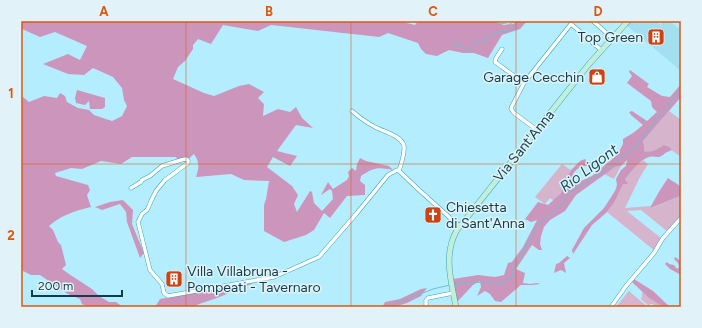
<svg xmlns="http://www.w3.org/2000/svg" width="702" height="328" font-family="Figtree,sans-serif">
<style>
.built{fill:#a1dff1}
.green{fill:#d6b4cb}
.forest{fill:#cc96bc}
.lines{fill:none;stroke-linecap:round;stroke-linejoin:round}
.stream{stroke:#70bed4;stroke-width:1}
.street-casing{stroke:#38a4bf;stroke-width:4.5}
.secondary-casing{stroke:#38a4bf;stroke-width:6}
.street{stroke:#fff;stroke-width:3.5}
.secondary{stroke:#c2efda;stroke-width:5}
.grid{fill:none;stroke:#dd580f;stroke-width:1;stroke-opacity:0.55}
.labels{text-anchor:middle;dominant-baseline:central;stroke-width:3;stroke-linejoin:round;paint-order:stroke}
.poi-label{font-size:14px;fill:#103d49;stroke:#e1f3f9;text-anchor:end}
.street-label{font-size:14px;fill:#103d49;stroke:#e1f3f9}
.water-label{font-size:15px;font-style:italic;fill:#0b5060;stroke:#e1f3f9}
.neatline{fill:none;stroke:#dd580f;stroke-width:1.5}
.grid-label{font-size:13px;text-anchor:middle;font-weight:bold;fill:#dd580f}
</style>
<rect width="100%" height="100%" fill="#b4edfe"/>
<path class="built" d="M628 21H656L661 25 663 21H669L681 30V71L625 24Z"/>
<path class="green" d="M669 111 681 120V157L670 149H658L648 152 644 151V146L643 141Z
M643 160 648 164 639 179 625 208 651 206 652 208 680 196 681 195V218L668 232 641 210 627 211 662 239 655 251 607 212 614 203 625 179 636 165Z
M562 164 572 171 565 187 554 201 550 198 545 204 535 197Z
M621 166 614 179 604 174 615 167Z
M629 291 631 293 648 307H616Z
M643 292 649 298 663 307H654L653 304H650L649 306 641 299 642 297V294Z"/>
<path class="forest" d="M21 21H399L415 25 418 21H491L504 25 513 24 518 21H527L520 29 502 35 488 58 474 53H463L449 50 437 56 426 54 421 49 418 43 388 33 379 37 271 25 258 31 223 25 211 44 198 39 193 45V49L185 61 178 67 173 79 204 93 214 96 239 86 249 84 264 92 258 98 264 104 263 116 278 109 290 112 296 107 302 118 313 128 296 125 277 151 297 156 290 166 273 157 267 167 292 186 298 195 294 204 297 212 310 191 312 192 314 203 322 211 333 199 332 191 330 189 321 195 328 182 333 189 347 180 349 176 348 172 352 168 356 171 357 164 360 158 366 161 389 166 393 170C378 167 374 167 361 176L360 181 365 185V195L347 196 330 218 324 213 314 230 306 235 284 242 264 231V205L266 199 269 181 244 180 231 174 196 177C199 168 200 163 194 154L185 162 178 161 176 157H132L121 164 101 161 82 169 71 168 55 173 56 176 88 185 90 190 87 195 91 207C75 211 61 215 49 226L53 230 58 242 61 245 66 265 62 269 69 274 92 289 99 296 109 302H116L123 307H88L82 304 80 299 68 294 40 275H31L21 270V98L23 97 29 102 44 96 57 98 60 93 65 96 67 102 78 108 89 110 94 115 112 121 122 116 127 106 124 100 122 88 113 77 93 68 84 75 68 74 43 64 68 54 80 60 87 46 55 32 40 37 22 29Z
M630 70 649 84 647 87 662 96 670 97 681 84V97L643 141 644 146V151C651 153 658 149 664 145L669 147 672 150 670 151C665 152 663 156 659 157 655 157 652 156 649 157 639 160 632 171 625 179L628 184H623L614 203 606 213 592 225 573 254 572 250 584 228 604 208 615 191 617 185 616 179 621 170 626 166 627 160 621 166 615 167 576 195 565 211 550 220 544 227 541 236 540 244 542 250H539L532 245 516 269 525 273 523 283 530 284 538 283 540 284 532 285H521L501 302 495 301 490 294 485 291 477 296 481 287 480 281 473 285 457 302 453 279 478 275 495 277 504 275 508 263 512 262 523 247 537 220 531 222 525 219 538 202 548 205 560 194 564 187 563 185 568 178 567 177 571 171V170L580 161 585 159 587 162H591L595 159 596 160C594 167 587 166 581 166L574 172 569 189 577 183 592 176 617 155 623 144V139L633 133 643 125 631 115 629 112 632 111 647 121 657 112 652 107 651 101 627 83 632 76 629 72Z
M77 90 105 98V107L102 109H90L89 101 85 105 76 103 75 98Z
M668 178C676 184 684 185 680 196L651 208V206L660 190Z
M123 200 133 210 132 224 144 253 140 258 127 222 126 212 120 204 102 210 95 207 110 202Z
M567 256 570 258 564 263 566 273 561 270 554 273 556 264 559 263Z
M675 257 681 261V275L670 269 665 264 667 262 669 264 674 265 677 269 679 267 678 263 674 259Z
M634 279 653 291 670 307H663L649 298 632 282Z
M256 282 217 298 199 304 193 307H155L160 299Z
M427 288 421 296 407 303 394 307H372L383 306 385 302 400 299 421 289Z"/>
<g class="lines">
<path class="stream" d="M452 42 462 46 469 51 474 46 473 41 484 43V39L495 33 513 29 520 21
M454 284 484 282 501 284 512 277 515 267 538 224 557 209 568 194 615 163 635 147 676 95 681 91
M387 307 433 289 450 285"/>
<g class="street-casing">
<path id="street" d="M499 21 509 22 511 21
M593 21 612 38
M502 49 496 58 495 62 524 83
M352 111C359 117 367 123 375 127 384 132 401 135 404 146 405 154 401 164 399 171
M537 130 514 113 511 109 512 106 524 83 571 24 601 50
M131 188 141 182 142 180 150 176 162 166 181 160 186 159 188 160V163L165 180 156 191 151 201 149 206 147 210 142 214 138 222 150 270 162 284 164 293 168 296 274 277 319 257 357 213 388 175 397 170 399 171 418 189 459 226
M426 307V300L428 298 453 293
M611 307 626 286 654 253 663 238 681 218"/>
</g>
<g class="secondary-casing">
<path id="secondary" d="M456 307C451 281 443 254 457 230L589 64 628 21"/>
</g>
<use href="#street" class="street"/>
<use href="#secondary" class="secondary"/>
</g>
<path class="grid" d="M186 21V307M351 21V307M516 21V307M21 164H681"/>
<defs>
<g id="building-square" transform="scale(0.9)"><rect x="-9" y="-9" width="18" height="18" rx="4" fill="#cc4413" stroke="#e1f3f9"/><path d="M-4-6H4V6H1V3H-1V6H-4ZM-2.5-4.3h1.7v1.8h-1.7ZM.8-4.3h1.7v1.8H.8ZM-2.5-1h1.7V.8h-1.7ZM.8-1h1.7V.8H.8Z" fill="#fff"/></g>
<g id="shop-square" transform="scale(0.9)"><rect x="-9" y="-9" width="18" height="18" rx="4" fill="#cc4413" stroke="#e1f3f9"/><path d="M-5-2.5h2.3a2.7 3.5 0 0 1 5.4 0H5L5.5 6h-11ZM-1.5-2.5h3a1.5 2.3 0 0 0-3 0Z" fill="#fff"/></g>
<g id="church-square" transform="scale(0.9)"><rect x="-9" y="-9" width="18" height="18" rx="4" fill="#cc4413" stroke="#e1f3f9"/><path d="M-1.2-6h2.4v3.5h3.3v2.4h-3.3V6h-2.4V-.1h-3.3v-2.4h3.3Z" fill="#fff"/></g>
</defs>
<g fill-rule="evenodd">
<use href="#building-square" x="656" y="37"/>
<use href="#shop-square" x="597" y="77"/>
<use href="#church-square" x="433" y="215"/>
<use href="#building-square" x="174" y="279"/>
</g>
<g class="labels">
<g class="poi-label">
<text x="643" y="37">Top Green</text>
<text x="584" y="77">Garage Cecchin</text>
<text x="446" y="207" text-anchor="start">Chiesetta<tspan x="446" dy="16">di Sant'Anna</tspan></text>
<text x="187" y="271" text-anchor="start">Villa Villabruna -<tspan x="187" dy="16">Pompeati - Tavernaro</tspan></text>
</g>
<g class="street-label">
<text transform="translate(524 146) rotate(-51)">Via Sant'Anna</text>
</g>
<g class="water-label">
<text transform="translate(589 168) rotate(-37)">Rio Ligont</text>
</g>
</g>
<rect width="702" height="328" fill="none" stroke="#e1f3f9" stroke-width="44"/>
<path d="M32 290v6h90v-6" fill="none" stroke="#103d49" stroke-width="2"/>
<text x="38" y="290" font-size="12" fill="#103d49" stroke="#e1f3f9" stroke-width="3" paint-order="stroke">200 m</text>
<rect x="22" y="22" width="658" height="284" class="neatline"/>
<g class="grid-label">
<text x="104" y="16">A</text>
<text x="269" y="16">B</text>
<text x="433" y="16">C</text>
<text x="598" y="16">D</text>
<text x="11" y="98">1</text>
<text x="11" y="240">2</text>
</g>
</svg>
